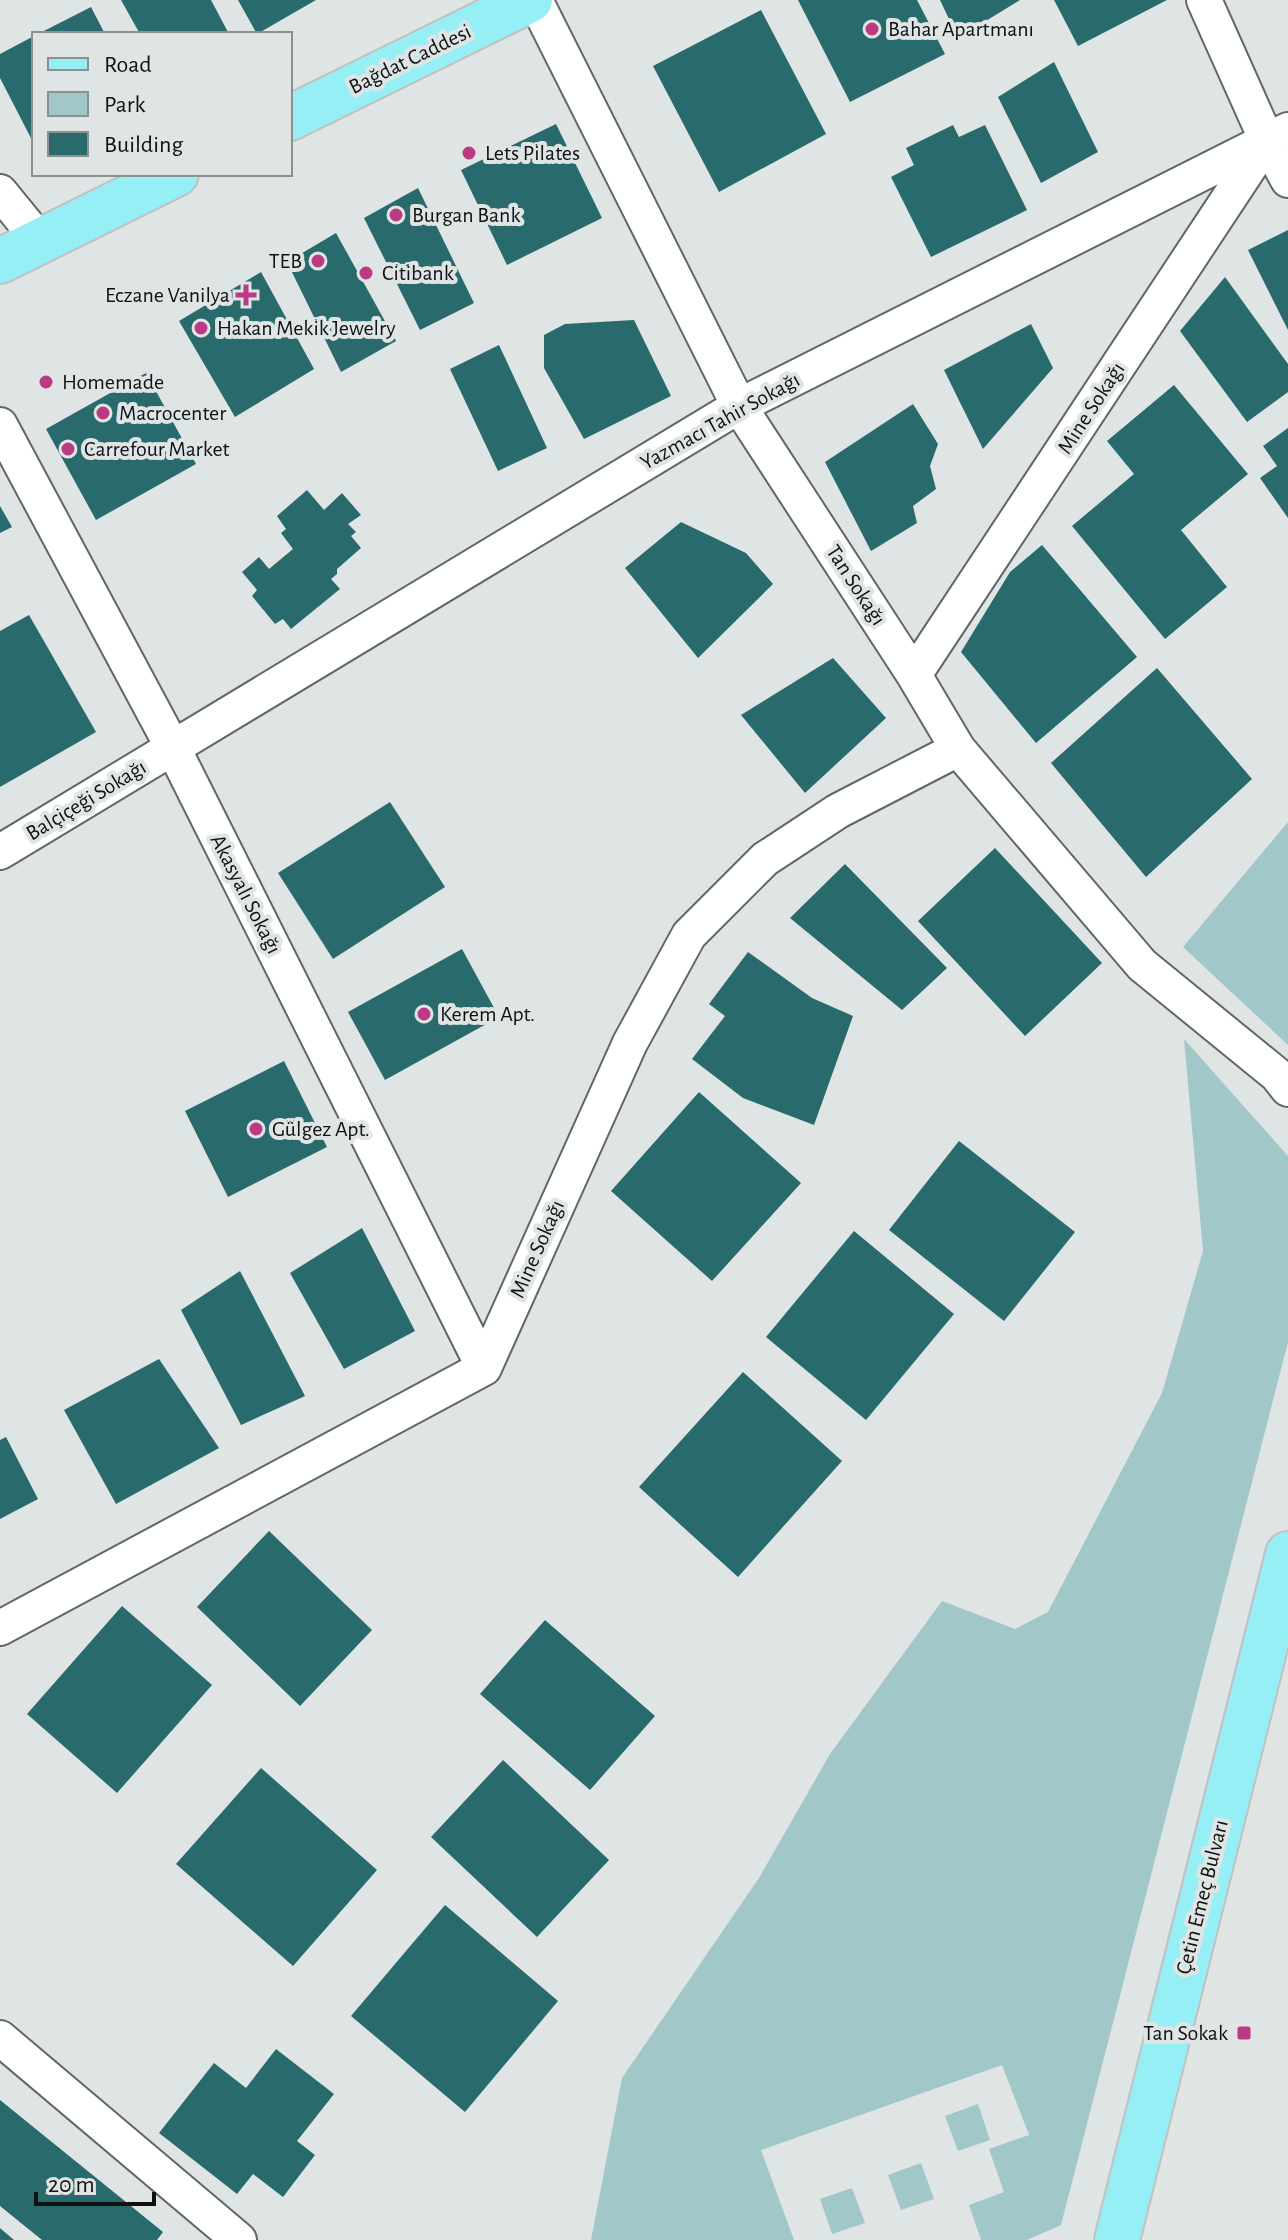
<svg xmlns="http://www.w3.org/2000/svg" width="1288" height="2240" font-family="'Alegreya Sans',sans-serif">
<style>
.green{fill:#a2c7c9}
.building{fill:#296a6d}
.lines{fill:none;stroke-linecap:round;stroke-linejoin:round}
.street-casing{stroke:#616666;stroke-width:38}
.primary-casing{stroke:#c1c1c1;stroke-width:48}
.street{stroke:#fff;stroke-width:34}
.primary{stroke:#96eff4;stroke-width:44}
.poi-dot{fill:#bc3a84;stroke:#dfe4e4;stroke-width:3}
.labels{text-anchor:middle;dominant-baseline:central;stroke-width:8;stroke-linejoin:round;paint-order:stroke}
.poi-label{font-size:22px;fill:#101212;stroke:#dfe4e4;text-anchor:start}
.street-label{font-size:22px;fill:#101212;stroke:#dfe4e4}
</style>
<rect width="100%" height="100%" fill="#dfe4e4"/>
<path class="green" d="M1288 822V1045L1183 947Z
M1184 1039 1288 1156V1342L1061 2225 1027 2240H981L969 2205 1004 2192 989 2149 1029 2135 1002 2065 761 2150 794 2240H591L622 2078 759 1878 830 1754 942 1601 1015 1629 1048 1612 1162 1393 1203 1251Z
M978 2104 990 2140 958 2151 945 2116Z
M921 2163 934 2199 901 2210 888 2175Z
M852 2188 865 2223 832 2234 820 2199Z"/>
<path class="building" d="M121 0H211L229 34H140Z
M238 0H316L257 34Z
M798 0H917L945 54 850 102Z
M940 0H1020L958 38Z
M1054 0H1167L1078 46Z
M91 7 105 34H38Z
M761 10 826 134 719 192 653 66Z
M34 36V144L0 78V54Z
M1054 62 1098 152 1041 183 998 97Z
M556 124 602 218 507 265 461 170Z
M953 125 959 137 985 125 1027 210 931 257 891 177 914 165 906 148Z
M418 188 474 303 420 330 364 218Z
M1288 230V330L1248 250Z
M336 233 396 341 341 372 287 262Z
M261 272 314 369 235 417 179 321Z
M1225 277 1288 364V392L1247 422 1180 331Z
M634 320 671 396 584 439 544 368V335L565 324Z
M1031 324 1053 368 983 449 944 370Z
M499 345 547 448 498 471 450 369Z
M146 373 196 464 96 520 46 429Z
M1174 385 1248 474 1181 530 1227 587 1165 639 1072 526 1134 474 1107 441Z
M913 404 938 444 930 466 936 489 913 506 917 523 871 551 825 462Z
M1288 428V518L1260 478 1277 466 1263 446Z
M307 490 324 510 342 493 361 515 348 524 356 532 351 536 361 548 337 569V574L331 579 340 589 291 629 283 619 275 624 252 596 257 590 242 572 259 557 269 569 293 549 281 533 286 529 277 516Z
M0 506 12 527 0 533Z
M681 522 746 553 773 584 698 658 625 568Z
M1042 545 1137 657 1036 743 961 652 1010 572Z
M29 615 96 732 0 787V631Z
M833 658 886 718 805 793 741 715Z
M1157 668 1252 779 1146 877 1051 763Z
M390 802 445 887 333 959 278 873Z
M995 848 1102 963 1025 1036 918 921Z
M845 864 947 968 902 1010 790 918Z
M462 949 499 1017 385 1080 348 1012Z
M748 952 812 998 853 1016 814 1125 743 1098 692 1059 725 1016 709 1004Z
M284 1061 327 1147 228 1197 185 1111Z
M699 1092 801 1183 712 1281 611 1191Z
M959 1141 1075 1232 1004 1321 889 1230Z
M362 1228 415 1331 344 1369 290 1273Z
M854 1231 954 1314 866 1420 766 1337Z
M240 1271 305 1396 241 1425 181 1310Z
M159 1359 219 1448 116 1504 64 1410Z
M743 1372 842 1461 738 1577 639 1487Z
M6 1437 38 1499 0 1519V1440Z
M269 1531 372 1630 300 1706 197 1607Z
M122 1606 212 1685 117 1793 27 1714Z
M545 1620 655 1716 590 1790 480 1694Z
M503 1760 609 1860 537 1937 431 1837Z
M261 1768 377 1870 293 1966 176 1864Z
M445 1905 558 2001 465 2112 351 2016Z
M276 2049 334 2094 297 2141 315 2155 283 2197 253 2174 237 2194 159 2133 214 2063 246 2088Z
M0 2100 163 2232 157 2240H42L0 2206Z
M0 2228 14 2240H0Z"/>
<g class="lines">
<g class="street-casing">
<path id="street" d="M535 0 739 406 914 675 958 749 1142 965 1277 1075 1288 1089
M1204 0 1267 141 1288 180
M0 192 40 241
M0 425 173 748 484 1368
M914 675 1266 142
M0 852 739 406 1288 130
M0 1628 484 1368 630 1043 689 935 765 859 838 811 958 749
M0 2038 239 2240"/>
</g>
<g class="primary-casing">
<path id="primary" d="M290 118 530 0
M0 261 176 174
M1117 2240 1288 1554"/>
</g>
<use href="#street" class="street"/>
<use href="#primary" class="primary"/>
</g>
<g class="poi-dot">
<circle cx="872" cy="29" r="8"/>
<circle cx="469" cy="153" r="8"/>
<circle cx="396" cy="215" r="8"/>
<circle cx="318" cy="261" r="8"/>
<circle cx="366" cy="273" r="8"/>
<path d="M242 283h8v8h8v8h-8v8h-8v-8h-8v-8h8z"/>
<circle cx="201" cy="328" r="8"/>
<circle cx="46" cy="382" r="8"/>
<circle cx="103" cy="413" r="8"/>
<circle cx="68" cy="449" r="8"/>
<circle cx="424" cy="1014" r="8"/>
<circle cx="256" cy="1129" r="8"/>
<rect x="1236" y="2025" width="16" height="16" rx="4"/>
</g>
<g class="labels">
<g class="poi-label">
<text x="888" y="29">Bahar Apartmanı</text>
<text x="485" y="153">Lets Pilates</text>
<text x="412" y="215">Burgan Bank</text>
<text x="302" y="261" text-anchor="end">TEB</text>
<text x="382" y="273">Citibank</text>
<text x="230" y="295" text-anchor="end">Eczane Vanilya</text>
<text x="217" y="328">Hakan Mekik Jewelry</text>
<text x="62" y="382">Homemade</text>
<text x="119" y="413">Macrocenter</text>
<text x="84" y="449">Carrefour Market</text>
<text x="440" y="1014">Kerem Apt.</text>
<text x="272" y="1129">Gülgez Apt.</text>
<text x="1228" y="2033" text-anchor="end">Tan Sokak</text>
</g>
<g class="street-label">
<text transform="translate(410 59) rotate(-26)">Bağdat Caddesi</text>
<text transform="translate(1091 408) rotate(-57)">Mine Sokağı</text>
<text transform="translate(720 421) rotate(-29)">Yazmacı Tahir Sokağı</text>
<text transform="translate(856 585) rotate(57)">Tan Sokağı</text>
<text transform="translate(86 800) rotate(-31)">Balçiçeği Sokağı</text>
<text transform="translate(246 894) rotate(63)">Akasyalı Sokağı</text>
<text transform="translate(537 1249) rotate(-66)">Mine Sokağı</text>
<text transform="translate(1202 1897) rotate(-76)">Çetin Emeç Bulvarı</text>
</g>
</g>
<rect x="32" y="32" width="260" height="144" fill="#dfe4e4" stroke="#8c9090" stroke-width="2"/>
<rect x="48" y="58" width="40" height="12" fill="#96eff4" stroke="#8c9090" stroke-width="2"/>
<text x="104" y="72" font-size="24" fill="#101212">Road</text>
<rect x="48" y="92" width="40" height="24" fill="#a2c7c9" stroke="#8c9090" stroke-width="2"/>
<text x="104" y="112" font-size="24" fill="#101212">Park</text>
<rect x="48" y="132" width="40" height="24" fill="#296a6d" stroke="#8c9090" stroke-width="2"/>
<text x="104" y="152" font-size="24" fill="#101212">Building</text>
<path d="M36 2192v12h118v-12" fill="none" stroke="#101212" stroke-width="4"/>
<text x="48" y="2192" font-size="24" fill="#101212" stroke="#dfe4e4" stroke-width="6" paint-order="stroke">20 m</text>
</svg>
